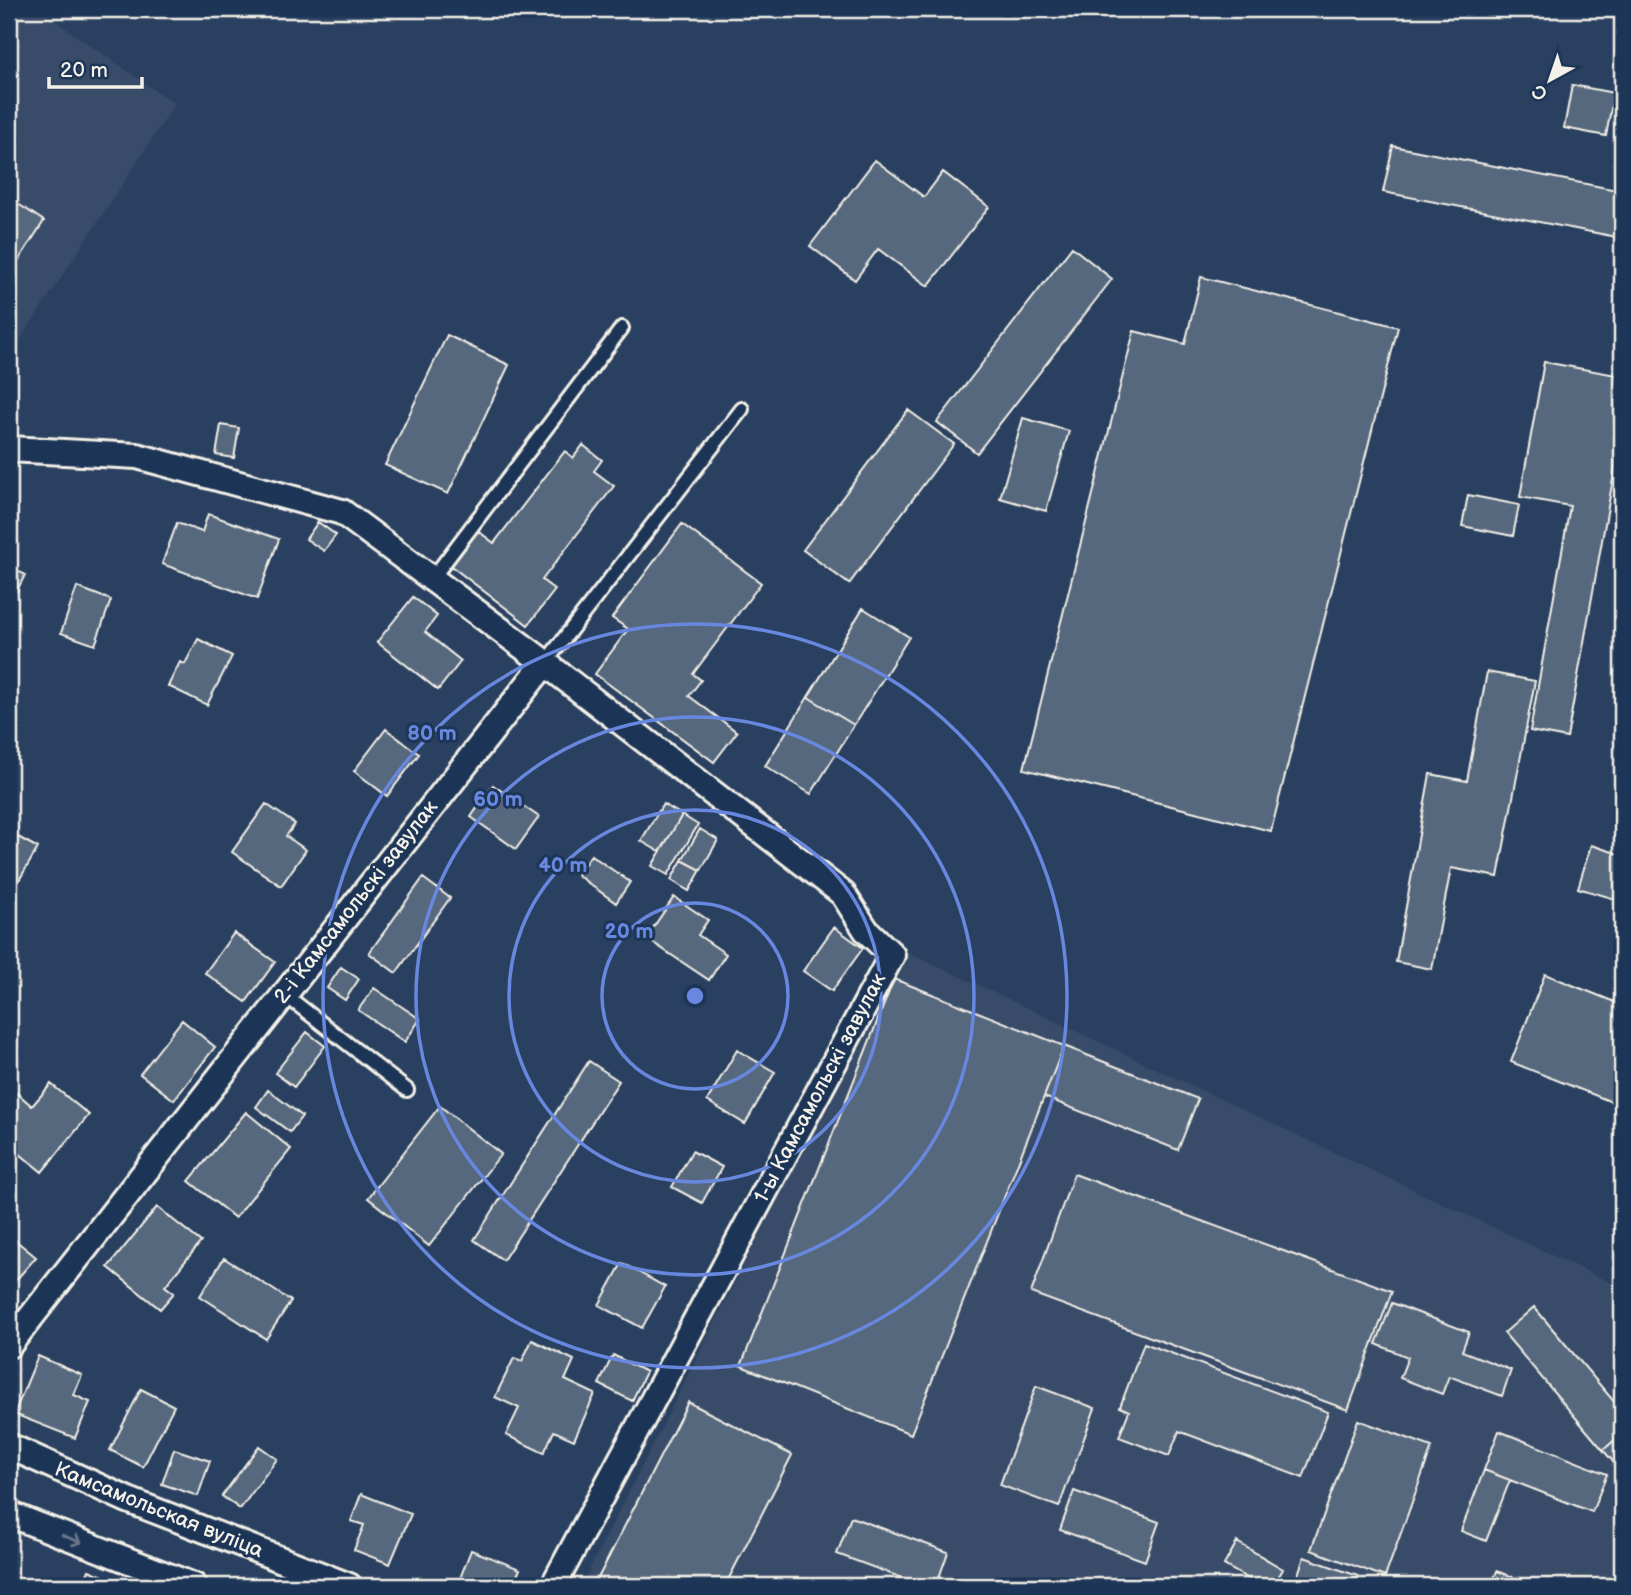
<svg xmlns="http://www.w3.org/2000/svg" width="1631" height="1595" font-family="'Balsamiq Sans',sans-serif">
<style>
.built{fill:#374c69}
.building{fill:#56677d;stroke:#f4f1e8;stroke-width:2}
.lines{fill:none;stroke-linecap:round;stroke-linejoin:round}
.lane-casing{stroke:#f4f1e8;stroke-width:18}
.street-casing{stroke:#f4f1e8;stroke-width:30}
.lane{stroke:#1d3557;stroke-width:12}
.street{stroke:#1d3557;stroke-width:24}
.oneway{stroke:#68778a}
.ring{fill:none;stroke:#6887de;stroke-width:3.5}
.labels{text-anchor:middle;dominant-baseline:central;stroke-width:6;stroke-linejoin:round;paint-order:stroke}
.street-label{font-size:21px;fill:#f4f1e8;stroke:#1d3557}
.centre{fill:#6887de;stroke:#1d3557;stroke-width:3.5}
.ring-label{font-size:21px;text-anchor:middle;font-weight:bold;fill:#6887de;stroke:#1d3557;stroke-width:6;stroke-linejoin:round;paint-order:stroke}
</style>
<rect width="100%" height="100%" fill="#2a4060"/>
<filter id="ink" filterUnits="userSpaceOnUse"><feTurbulence type="fractalNoise" baseFrequency=".0143" numOctaves="2"/><feDisplacementMap in="SourceGraphic" scale="14" xChannelSelector="R" yChannelSelector="G"/><feConvolveMatrix kernelMatrix="1 2 1 2 8 2 1 2 1" color-interpolation-filters="sRGB"/></filter>
<g filter="url(#ink)">
<path class="built" d="M9 9H38L175 104 9 357Z
M904 950 1622 1288V1586H581Z"/>
<path class="building" d="M1572 85 1614 93 1606 136 1564 128Z
M1393 146 1622 191V238L1383 192Z
M875 160 924 197 943 172 989 207 928 286 878 249 855 280 810 246Z
M9 198 44 221 9 275Z
M1072 247 1112 279 977 453 937 422Z
M1201 277 1398 327 1271 831 1024 769 1134 331 1185 344Z
M447 335 509 365 448 494 385 465Z
M1544 362 1622 376V428L1567 738 1530 731 1570 506 1520 497Z
M908 410 954 444 849 584 803 550Z
M1023 418 1069 431 1046 511 1000 498Z
M221 425 239 428 234 458 216 455Z
M583 445 602 460 594 471 614 486 542 580 555 590 528 625 451 566 478 531 494 543 565 451 573 458Z
M1468 495 1519 505 1513 536 1462 526Z
M208 514 279 539 257 599 162 564 177 523 202 532Z
M318 522 336 535 324 551 306 539Z
M682 524 761 583 693 674 701 680 689 696 737 732 714 762 595 674 628 629 612 618Z
M9 566 25 575 9 606Z
M77 587 111 600 95 645 61 633Z
M413 597 437 616 425 632 461 661 438 690 377 642Z
M863 608 909 637 854 725 808 697Z
M198 639 232 656 207 705 168 686 180 662 185 664Z
M1487 672 1535 681 1498 877 1451 868 1432 969 1396 962 1430 774 1467 781Z
M808 697 854 725 811 794 765 766Z
M386 729 419 754 387 796 354 771Z
M493 785 539 817 516 849 471 817Z
M266 804 295 824 286 836 306 850 281 886 232 852Z
M663 804 682 815 660 852 641 841Z
M682 815 698 825 668 875 652 866Z
M700 829 718 840 701 870 682 860Z
M9 832 38 848 11 894 9 892Z
M1591 845 1622 855V901L1578 888Z
M591 855 630 882 616 903 577 875Z
M682 860 701 870 689 891 671 880Z
M423 878 450 898 396 973 369 953Z
M674 897 708 920 698 935 726 954 709 980 646 938Z
M834 927 863 948 832 991 803 971Z
M234 933 275 962 246 1002 205 973Z
M341 967 359 979 345 1000 327 988Z
M1545 974 1622 1005V1106L1511 1062Z
M894 979 1064 1046 911 1434 741 1366Z
M374 988 420 1019 405 1042 358 1010Z
M182 1020 215 1047 174 1100 140 1074Z
M307 1032 325 1046 294 1087 275 1073Z
M1064 1046 1198 1099 1178 1150 1044 1097Z
M737 1050 775 1072 745 1124 707 1101Z
M589 1061 619 1081 503 1260 474 1240Z
M51 1084 89 1115 42 1172 9 1145V1103L17 1093 32 1106Z
M268 1090 302 1116 290 1132 256 1107Z
M440 1106 501 1154 429 1246 368 1198Z
M246 1112 291 1149 235 1218 189 1181Z
M692 1151 722 1167 702 1203 672 1187Z
M1074 1174 1392 1291 1348 1410 1031 1293Z
M157 1207 201 1242 165 1286 174 1293 160 1309 108 1267Z
M9 1235 36 1257 16 1280 9 1274Z
M224 1258 291 1301 266 1339 200 1296Z
M622 1263 665 1287 642 1328 599 1305Z
M1392 1303 1469 1332 1462 1351 1511 1370 1502 1396 1449 1376 1442 1394 1400 1378 1408 1357 1376 1344Z
M1534 1307 1622 1411V1434L1603 1450 1504 1333Z
M532 1340 574 1360 565 1380 595 1394 574 1440 554 1431 544 1453 506 1435 519 1408 495 1397 514 1358 522 1361Z
M1144 1343 1328 1412 1303 1478 1179 1431 1169 1456 1119 1437 1129 1411 1120 1407Z
M613 1355 646 1372 632 1401 599 1384Z
M38 1356 82 1375 74 1395 90 1402 75 1438 14 1414Z
M1036 1386 1095 1408 1059 1507 1000 1485Z
M141 1389 174 1406 143 1467 110 1450Z
M688 1402 792 1455 725 1586H594Z
M1358 1420 1432 1447 1385 1577 1311 1550Z
M1499 1431 1607 1474 1592 1512 1484 1470Z
M1622 1434V1472L1603 1450Z
M259 1446 277 1459 240 1509 222 1496Z
M174 1449 210 1461 198 1496 162 1484Z
M1484 1470 1510 1480 1486 1541 1461 1531Z
M1074 1491 1159 1522 1145 1561 1060 1530Z
M361 1494 411 1514 390 1564 354 1550 364 1525 351 1521Z
M851 1517 948 1552 936 1586H924L837 1554Z
M1237 1542 1283 1569 1273 1586H1261L1224 1565Z
M471 1550 520 1569 513 1586H457Z
M1304 1557 1358 1576 1354 1586H1294Z
M89 1570 127 1586H82Z
M1497 1571 1538 1586H1491Z"/>
<g class="lines">
<g class="lane-casing">
<path id="lane" d="M432 579 622 328
M545 663 742 409
M284 994 407 1090"/>
</g>
<g class="street-casing">
<path id="street" d="M9 449 137 456 342 512 545 663 843 894 866 930 892 955 553 1586
M9 1345 545 663
M9 1446 128 1500 349 1586
M9 1514 194 1586"/>
</g>
<use href="#lane" class="lane"/>
<use href="#street" class="street"/>
</g>
<defs><path id="oneway-shaft" d="M-6 0H5M1.5-3L5.5 0L1.5 3" fill="none" stroke-width="1.6" stroke-linecap="round" stroke-linejoin="round" transform="scale(1.75)"/></defs>
<use class="oneway" href="#oneway-shaft" transform="translate(72 1539) rotate(21)"/>
</g>
<g class="ring">
<circle cx="695" cy="996" r="93"/>
<circle cx="695" cy="996" r="186"/>
<circle cx="695" cy="996" r="279"/>
<circle cx="695" cy="996" r="372"/>
</g>
<g class="labels">
<g class="street-label">
<text transform="translate(356 902) rotate(-52)">2-і Камсамольскі завулак</text>
<text transform="translate(820 1088) rotate(-62)">1-ы Камсамольскі завулак</text>
<text transform="translate(159 1510) rotate(22)">Камсамольская вуліца</text>
</g>
</g>
<circle cx="695" cy="996" r="10" class="centre"/>
<g class="ring-label">
<text x="432" y="740">80 m</text>
<text x="498" y="806">60 m</text>
<text x="563" y="872">40 m</text>
<text x="629" y="938">20 m</text>
</g>
<rect width="1631" height="1595" fill="none" stroke="#1d3557" stroke-width="35"/>
<rect x="18" y="18" width="1596" height="1560" fill="none" stroke="#f4f1e8" stroke-width="2.5" filter="url(#ink)"/>
<g transform="translate(1550 80) rotate(220)" stroke="#1d3557" stroke-width="5" paint-order="stroke">
<path d="M0-5L12 26L0 18L-12 26Z" fill="#f4f1e8"/>
<text y="-10" font-size="19" font-weight="bold" text-anchor="middle" fill="#f4f1e8">С</text>
</g>
<path d="M49 77v10h93v-10" fill="none" stroke="#f4f1e8" stroke-width="3.5"/>
<text x="60" y="77" font-size="21" fill="#f4f1e8" stroke="#1d3557" stroke-width="5" paint-order="stroke">20 m</text>
</svg>
